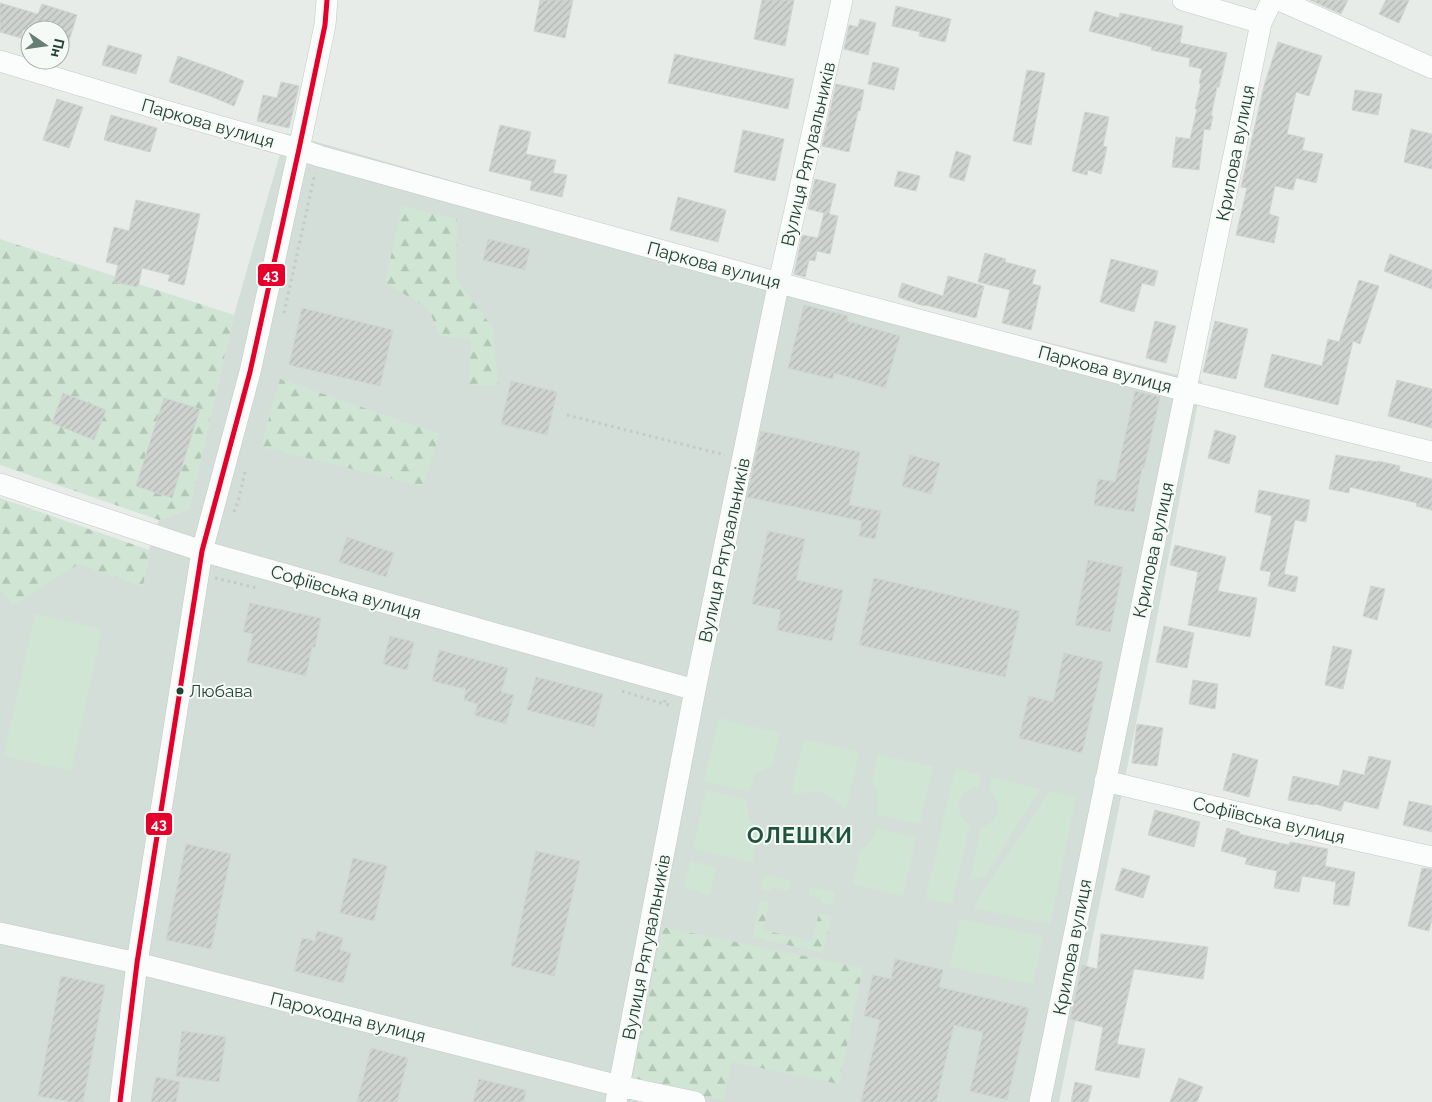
<svg xmlns="http://www.w3.org/2000/svg" width="1432" height="1102" font-family="Raleway,sans-serif">
<style>
.built{fill:#d4ded8}
.grass{fill:#d0e5d3}
.forest{fill:url(#forest-firs)}
.building{fill:url(#building-hatch);stroke:#cfd5d2}
.lines{fill:none;stroke-linecap:round;stroke-linejoin:round}
.minor-casing{stroke:#c4c9c6;stroke-width:22}
.path{stroke:#c2cbc6;stroke-width:3;stroke-dasharray:2.5 4;stroke-linecap:butt}
.minor{stroke:#fbfcfc;stroke-width:21}
.bus-1-casing{stroke:#f6faf7;stroke-width:9}
.bus-1{stroke:#e4002b;stroke-width:5}
.bus-dot{fill:#224235;stroke:#f6faf7;stroke-width:2}
.labels{text-anchor:middle;dominant-baseline:central;stroke-width:4;stroke-linejoin:round;paint-order:stroke}
.bus-label{font-size:17px;fill:#224235;stroke:#f6faf7;text-anchor:start}
.street-label{font-size:18px;fill:#224235;stroke:#f6faf7}
.district-label{font-size:22px;font-weight:bold;letter-spacing:1px;fill:#1d553f;stroke:#f6faf7}
.line-badge{stroke:#f6faf7;stroke-width:2}
.badge-label{font-size:14px;text-anchor:middle;font-weight:bold;fill:#fff}
</style>
<defs>
<pattern id="forest-firs" width="22" height="20" patternUnits="userSpaceOnUse" patternTransform="scale(1.25)"><rect width="22" height="20" fill="#d0e5d3"/><path d="M5 1l3.5 6h-7zM16 11l3.5 6h-7z" fill="#b2c6b6"/></pattern>
<pattern id="building-hatch" width="6" height="6" patternUnits="userSpaceOnUse" patternTransform="scale(1.25)"><rect width="6" height="6" fill="#ced3d0"/><path d="M-1 1l2-2M0 6l6-6M5 7l2-2" fill="none" stroke="#b1b6b3"/></pattern>
</defs>
<rect width="100%" height="100%" fill="#e7ece9"/>
<path class="built" d="M286 133 786 277 1202 381 1146 675 1059 1102H0V536L143 586 149 550 159 520 189 509 234 315Z"/>
<path class="grass" d="M35 614 102 629 71 771 4 756Z
M719 718 780 733 772 766 754 774 750 792 704 781Z
M804 739 859 752 846 810C826 790 817 788 791 796Z
M878 754 933 767 920 824 876 814C879 801 880 793 872 782Z
M955 769 981 775 978 787C957 789 952 814 970 825L952 904 926 898Z
M992 777 1040 789 985 876 970 880 981 827C1000 823 1004 801 989 790Z
M706 790 747 800C748 814 747 822 760 831L752 862 693 849Z
M1050 791 1076 797 1050 924 973 908Z
M876 828 916 837 903 896 853 884 860 851C870 844 874 839 876 828Z
M690 861 716 867 710 895 684 888Z
M764 875 791 880 789 891 771 887 770 891 761 889Z
M810 887 835 892 832 905 822 903 821 898 809 896Z
M960 919 1043 936 1033 984 950 967Z"/>
<path class="forest" d="M402 206 457 219 456 279 493 328 498 386 469 385 471 340 440 336 428 308 385 283Z
M0 239 234 315 189 509 159 520 0 465Z
M280 379 440 434 423 486 261 447Z
M0 498 149 550 143 587 79 564 13 605 0 589Z
M761 900 769 902 763 930 812 941 819 913 832 916 823 953 752 937Z
M663 927 863 968 839 1084 732 1062 723 1100 632 1082Z"/>
<path class="building" d="M540 0H573L565 38 534 31Z
M762 0H794L785 46 754 39Z
M1310 0H1348L1341 14Z
M1386 0H1409L1399 23 1379 14Z
M0 3 38 14 42 4 77 15 63 60 60 59V30H23L21 38 0 32Z
M896 6 951 19 945 42 919 36 920 32 892 26Z
M1095 11 1119 18 1120 13 1183 26 1180 43 1227 53 1219 87H1217L1211 116H1213L1210 130 1204 129 1199 170 1172 167 1176 137 1190 139 1197 109H1195L1201 84 1199 83 1202 69 1189 66 1190 58 1151 50 1152 47 1089 31Z
M860 19 876 23 868 55 844 49 849 25 858 27Z
M1278 42 1322 56 1309 96 1296 92 1287 134 1305 138 1302 150 1323 154 1316 183 1296 178 1293 190 1275 186 1269 214 1279 217 1274 243 1236 235 1247 188 1241 187 1264 86Z
M108 45 142 55 136 74 102 65Z
M675 54 794 79 788 109 668 83Z
M178 56 223 72 244 81 234 106 210 96 169 82Z
M873 62 899 68 894 90 868 84Z
M1027 70 1045 73 1031 145 1013 141Z
M281 82 299 86 289 128 257 121 263 95 277 98Z
M836 84 864 90 860 111H858L849 152 822 146Z
M1355 90 1382 94 1378 115 1352 110Z
M57 99 83 107 69 148 43 140Z
M1085 112 1109 117 1103 146 1107 147 1101 174 1088 170 1087 175 1072 171Z
M111 115 157 128 150 152 104 140Z
M500 125 531 132 526 154 556 160 553 173 567 175 562 197 530 190 532 181 489 171Z
M1411 129 1432 134V169L1404 162Z
M743 130 784 139 775 181 734 172Z
M956 151 971 156 964 181 949 177Z
M898 171 920 176 916 191 894 186Z
M815 179 836 184 829 214 838 216 830 254 817 251 815 261 809 260 805 277 794 274 802 235 818 238 824 213 808 209Z
M678 197 726 210 718 242 670 230Z
M136 200 200 214 184 285 168 281 170 275 142 268 138 287 114 282 118 265 106 262 114 227 129 231Z
M488 239 530 249 525 270 483 260Z
M985 253 1006 259 1005 262 1036 270 1032 284 1041 286 1031 330 1002 323 1010 290 978 282Z
M1390 254 1432 270V289L1384 271Z
M1111 259 1158 271 1154 286 1142 283 1134 312 1100 302Z
M948 276 984 286 976 318 925 305 924 306 898 297 902 283 943 296Z
M1359 280 1379 286 1360 344 1353 341 1338 405 1264 387 1272 354 1322 366 1328 339 1339 342Z
M804 305 848 316 847 321 900 336 885 388 834 373 833 379 788 368Z
M302 308 393 330 380 386 289 365Z
M1155 321 1176 326 1166 363 1146 358Z
M1215 321 1248 329 1236 379 1203 372Z
M1397 380 1432 389V428L1388 416Z
M511 381 557 392 547 435 501 424Z
M1135 391 1160 397 1144 468H1142L1134 512 1094 505 1098 479 1115 482Z
M63 393 106 410 94 440 52 423Z
M164 398 200 409 172 498 136 486Z
M1215 430 1236 436 1229 464 1208 458Z
M761 431 860 452 849 505 881 511 875 539 859 536 862 521 747 497Z
M910 455 940 463 931 494 902 486Z
M1336 455 1378 462V461L1400 466 1399 471 1432 479V510L1416 506 1417 503 1350 487 1349 493 1329 489Z
M1259 490 1310 500 1306 522 1295 520 1284 574 1298 577 1295 592 1268 586 1271 572 1260 570 1272 516 1255 512Z
M768 531 805 539 796 580 843 590 832 641 777 630 781 610 752 604Z
M347 537 394 553 386 577 339 562Z
M1175 545 1226 557 1218 591 1257 598 1250 637 1188 625 1198 572 1170 565Z
M1088 560 1123 567 1110 632 1075 625Z
M874 578 1020 611 1005 677 859 645Z
M1371 586 1385 589 1377 620 1363 616Z
M250 603 321 618 315 647H312L306 676 247 662 253 634 243 632Z
M1164 626 1194 633 1187 668 1156 662Z
M390 636 414 642 407 670 383 664Z
M1333 646 1352 650 1343 689 1325 685Z
M439 650 508 668 501 692 514 695 506 724 474 715 478 704 464 700 466 689 432 681Z
M1064 653 1103 662 1082 753 1019 738 1029 696 1053 702Z
M536 677 603 694 594 727 527 710Z
M1193 680 1218 684 1215 709 1189 704Z
M1137 724 1163 728 1157 766 1132 763Z
M1233 753 1258 760 1249 797 1223 790Z
M1369 756 1391 761 1378 809 1344 801 1341 811 1315 804 1314 805 1288 800 1293 776 1339 786 1343 770 1364 775Z
M1409 801 1432 806V832L1403 825Z
M1155 810 1200 822 1194 847 1148 835Z
M1227 828 1240 832 1239 834 1289 845 1290 842 1328 849 1325 866 1355 872 1349 906 1333 904 1336 882 1302 876 1299 892 1274 888 1277 871 1245 864 1247 858 1221 851Z
M186 844 231 854 211 949 166 940Z
M536 851 580 861 554 976 511 966Z
M353 858 387 866 374 921 340 913Z
M1122 868 1150 876 1143 898 1115 890Z
M1422 868 1432 869V920L1429 931 1408 926Z
M317 931 343 938 340 950 351 953 343 983 294 971 302 938 315 941Z
M1101 934 1208 947 1203 979 1134 969 1117 1044 1145 1049 1139 1078 1095 1070 1103 1027 1070 1019 1082 965 1097 969Z
M895 959 943 970 939 987 1029 1008 1007 1100 970 1091 983 1032 954 1025 936 1102H861L880 1020 864 1016 873 975 891 979Z
M61 976 105 985 83 1102H72L38 1096Z
M182 1031 226 1037 219 1082 176 1076Z
M371 1048 408 1058 397 1102H357Z
M156 1077 180 1082 176 1102H151Z
M1179 1078 1203 1087 1197 1102H1170Z
M479 1079 526 1090 524 1102H473Z
M1075 1082 1092 1086 1088 1102H1071Z"/>
<g class="lines">
<g class="minor-casing">
<path id="minor" d="M1183 0 1261 23
M1279 0 1432 68
M0 61 162 110 299 149 319 156 768 280 1186 391 1432 452
M0 484 202 551 695 690
M1105 781 1321 832 1432 857
M0 933 137 963 619 1086 695 1102
M120 1102 137 963 202 551 250 372 299 149 325 25 327 0
M616 1102 695 690 777 291 842 0
M1040 1102 1261 23 1272 0"/>
</g>
<path class="path" d="M284 313 315 173
M567 415 725 455
M234 512 238 502 245 472
M215 578 257 588
M622 691 664 704
M665 700 664 704 673 706"/>
<use href="#minor" class="minor"/>
<g class="bus-1-casing">
<path id="bus-1" d="M120 1102 137 963 202 551 250 372 299 149 325 25 327 0"/>
</g>
<use href="#bus-1" class="bus-1"/>
</g>
<circle class="bus-dot" cx="180" cy="691" r="4.5"/>
<g class="labels">
<g class="bus-label">
<text x="189" y="691">Любава</text>
</g>
<g class="street-label">
<text transform="translate(208 123) rotate(16)">Паркова вулиця</text>
<text transform="translate(1235 153) rotate(-79)">Крилова вулиця</text>
<text transform="translate(808 154) rotate(-77)">Вулиця Рятувальників</text>
<text transform="translate(714 265) rotate(15)">Паркова вулиця</text>
<text transform="translate(1105 369) rotate(15)">Паркова вулиця</text>
<text transform="translate(724 550) rotate(-78)">Вулиця Рятувальників</text>
<text transform="translate(1153 550) rotate(-78)">Крилова вулиця</text>
<text transform="translate(346 592) rotate(16)">Софіївська вулиця</text>
<text transform="translate(1269 820) rotate(13)">Софіївська вулиця</text>
<text transform="translate(646 947) rotate(-79)">Вулиця Рятувальників</text>
<text transform="translate(1072 947) rotate(-79)">Крилова вулиця</text>
<text transform="translate(348 1017) rotate(14)">Пароходна вулиця</text>
</g>
<g class="district-label">
<text x="800" y="835">ОЛЕШКИ</text>
</g>
</g>
<g class="line-badge">
<rect x="257" y="263" width="29" height="24" rx="5" fill="#e4002b"/>
<rect x="145" y="812" width="28" height="24" rx="5" fill="#e4002b"/>
</g>
<g class="badge-label">
<text x="271" y="280">43</text>
<text x="159" y="829">43</text>
</g>
<g transform="translate(45 45) rotate(103)"><circle r="24" fill="#f6faf7" stroke="#a1b0a9"/>
<path d="M0-4L9 19L0 12L-9 19Z" fill="#677e74"/>
<text y="-8" font-size="14" font-weight="bold" text-anchor="middle" fill="#224235">Пн</text>
</g>
</svg>
